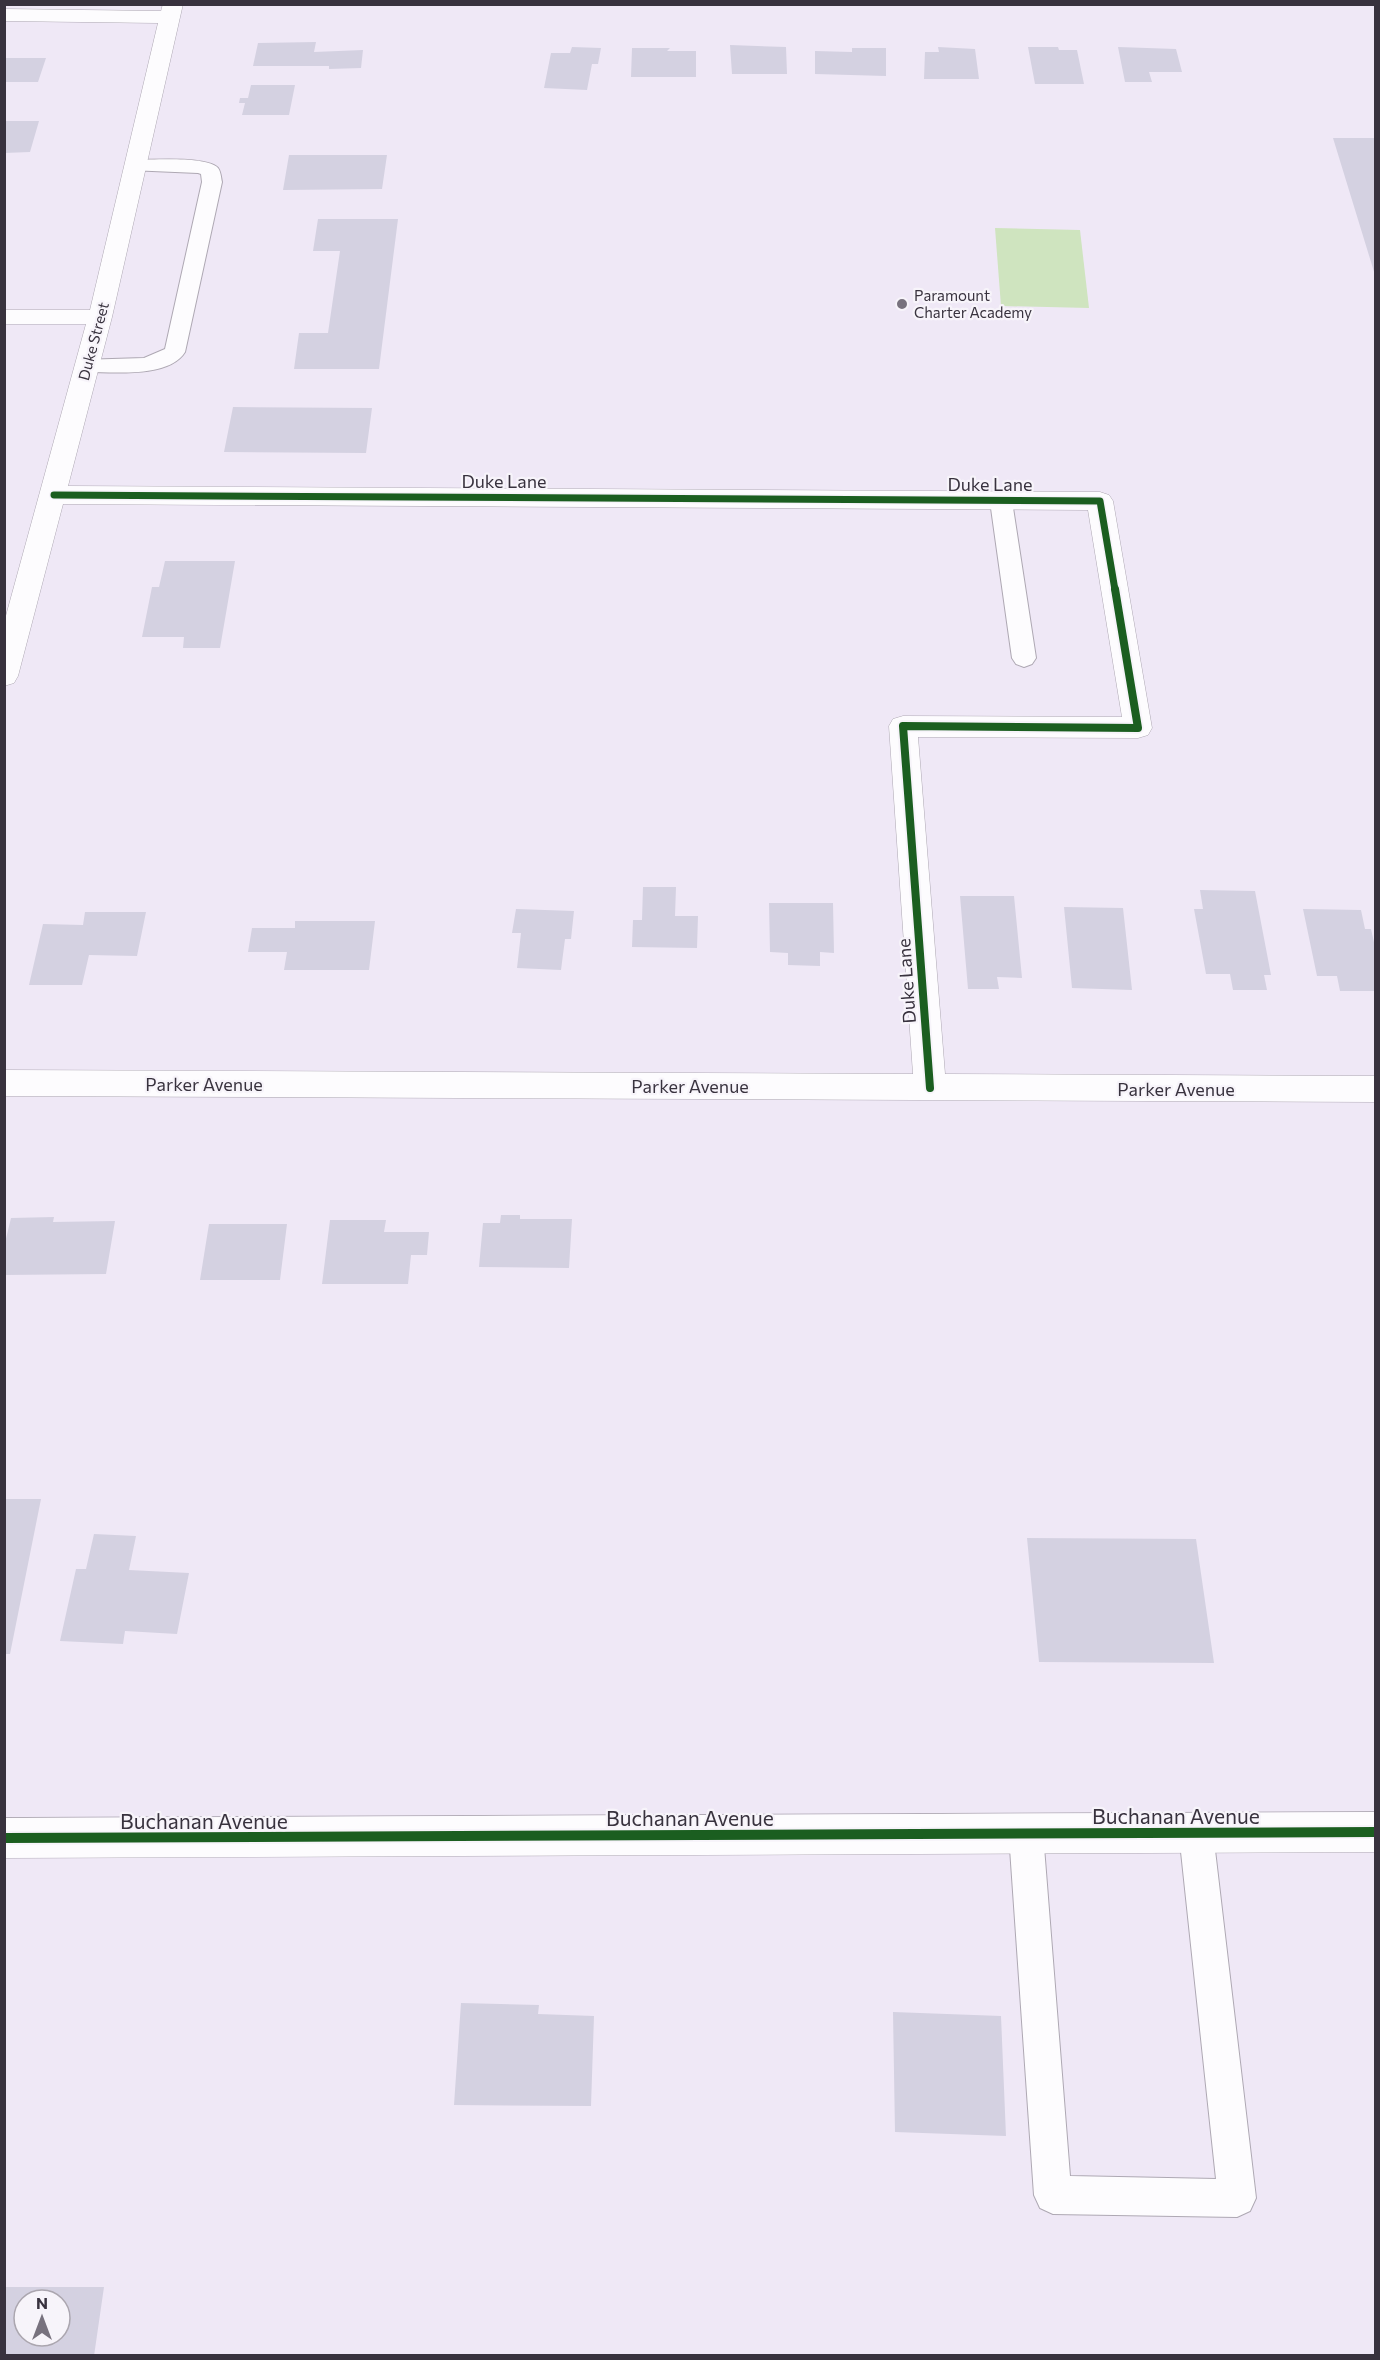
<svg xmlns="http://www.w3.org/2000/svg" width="1380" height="2360" font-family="Commissioner,sans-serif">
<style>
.green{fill:#cfe4bf}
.building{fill:#d4d1e1;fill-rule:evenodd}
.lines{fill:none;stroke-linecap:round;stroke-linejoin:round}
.lane-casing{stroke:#aea8b3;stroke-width:2}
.street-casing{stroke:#aea8b3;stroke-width:1}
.lane{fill:#fdfcfe;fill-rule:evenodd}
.street{fill:#fdfcfe;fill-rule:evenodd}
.cycleway-far2-casing{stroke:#f7f4fa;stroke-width:10}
.cycleway-far1-casing{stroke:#f7f4fa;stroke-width:12}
.cycleway-casing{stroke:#f7f4fa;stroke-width:14}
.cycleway-far2{stroke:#1b5e20;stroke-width:7}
.cycleway-far1{stroke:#1b5e20;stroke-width:8}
.cycleway{stroke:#1b5e20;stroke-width:10}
.poi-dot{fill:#78727e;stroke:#f7f4fa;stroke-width:2}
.labels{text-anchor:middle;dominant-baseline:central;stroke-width:4.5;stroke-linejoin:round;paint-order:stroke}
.far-poi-label{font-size:15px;fill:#38323e;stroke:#f7f4fa;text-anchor:start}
.far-street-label{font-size:15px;fill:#38323e;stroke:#f7f4fa}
.street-label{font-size:18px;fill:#38323e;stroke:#f7f4fa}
.near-street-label{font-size:21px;fill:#38323e;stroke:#f7f4fa}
</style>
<rect width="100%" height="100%" fill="#efe8f6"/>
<path class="green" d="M995 228 1080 230 1089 308 1001 306Z"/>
<path class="building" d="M316 42 314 52 363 50 361 68 329 69V66H253L258 43Z
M730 45 786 47 787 74H732Z
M572 47 601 48 598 64H592L587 90 544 88 551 53H570Z
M938 47 975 49 979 79H924L925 52H939Z
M1028 47H1058L1059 50H1077L1084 84H1035Z
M1118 47 1176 49 1182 72H1149L1152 82H1125Z
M632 48H670L667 51H696V77H631Z
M852 48H886V76L815 74V51L852 52Z
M4 58H46L38 82H4Z
M251 85H295L289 115H242L245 103H239L240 98H248Z
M4 121H39L30 152 4 153Z
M1333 138H1376V275H1375Z
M289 155H387L382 189 283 190Z
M318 219H398L379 369H294L299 333H328L340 251H313Z
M233 407 372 408 366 453 224 452Z
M165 561H235L220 648H183L184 637H142L152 587H159Z
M643 887H676L675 916H698L697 948 632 947 633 920H642Z
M1200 890 1255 891 1271 975H1264L1267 990H1233L1230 974H1206L1194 909H1203Z
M960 896H1014L1022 978 997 977 999 989H968Z
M769 903H833L834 953 820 952V966L788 965V953L770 952Z
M1064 907 1123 908 1132 990 1072 988Z
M516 909 574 911 571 939H565L561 970 517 968 521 933H512Z
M1303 909 1361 910 1365 929H1371L1376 951V991H1340L1337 976H1317Z
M85 912H146L137 956 89 955 82 985H29L43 924 83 925Z
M295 921H375L369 970H284L287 952H248L252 928H295Z
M501 1215H520V1219H572L569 1268 479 1267 483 1223H500Z
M54 1217 53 1222 115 1221 106 1274 4 1275V1247L11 1218Z
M330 1220H386L384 1232H429L427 1255H411L408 1284H322Z
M209 1224H287L280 1280H200Z
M4 1499H41L10 1654H4Z
M94 1534 136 1536 129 1570 189 1573 177 1634 125 1631 123 1644 60 1641 76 1569H86Z
M1027 1538 1196 1539 1214 1663 1039 1662Z
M461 2003 539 2005 538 2014 594 2016 591 2106 454 2105Z
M893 2012 1001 2016 1006 2136 895 2132Z
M4 2287H104L94 2356H4ZM24 2300H60V2336H24Z"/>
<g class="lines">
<g class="lane-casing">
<path id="lane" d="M136 160C153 160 207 156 218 168 221 172 221 178 222 182L185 352C169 378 114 372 87 372L80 370 76 365 80 360 144 358 165 349 202 182 201 174 198 173 129 170 126 166 129 162Z
M1001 493 1009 496 1012 501 1036 658 1032 664 1024 667 1016 664 1012 658 990 501 993 496Z
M1196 1816 1208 1821 1213 1833 1256 2198 1250 2211 1237 2217 1053 2214 1040 2208 1034 2195 1009 1834 1014 1822 1026 1817 1038 1822 1043 1834 1070 2176 1216 2179 1179 1833 1184 1821Z"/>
</g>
<g class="street-casing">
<path id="street" d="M163 4H183L112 317 68 486 1100 492 1109 495 1113 501 1152 728 1148 735 1138 738 918 737 945 1074 1376 1076V1102L4 1096V1070L913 1074 889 726 893 719 903 716 1122 717 1088 510 63 504 18 676 14 683 4 686V623L86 324H4V310H90L158 23 4 21V9L161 11Z
M1376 1812V1852L4 1858V1818Z"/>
</g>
<use href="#lane" class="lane"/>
<use href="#street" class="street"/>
<g class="cycleway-far2-casing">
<path id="cycleway-far2" d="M54 495 1100 501 1115 590"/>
</g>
<g class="cycleway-far1-casing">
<path id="cycleway-far1" d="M930 1088 903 726 1138 728 1115 589"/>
</g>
<g class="cycleway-casing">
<path id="cycleway" d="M4 1838 1376 1832"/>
</g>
<use href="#cycleway-far2" class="cycleway-far2"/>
<use href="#cycleway-far1" class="cycleway-far1"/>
<use href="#cycleway" class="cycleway"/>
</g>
<circle class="poi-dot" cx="902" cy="304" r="6"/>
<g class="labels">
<g class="far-poi-label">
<text x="914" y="295">Paramount<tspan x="914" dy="17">Charter Academy</tspan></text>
</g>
<g class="far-street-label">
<text transform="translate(93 341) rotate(-75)">Duke Street</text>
</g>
<g class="street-label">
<text x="504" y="481">Duke Lane</text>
<text x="990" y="484">Duke Lane</text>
<text transform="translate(906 981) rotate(-94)">Duke Lane</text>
<text x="204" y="1084">Parker Avenue</text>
<text x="690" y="1086">Parker Avenue</text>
<text x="1176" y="1089">Parker Avenue</text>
</g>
<g class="near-street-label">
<text x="1176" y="1815">Buchanan Avenue</text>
<text x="690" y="1817">Buchanan Avenue</text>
<text x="204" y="1820">Buchanan Avenue</text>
</g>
</g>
<rect width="1380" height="2360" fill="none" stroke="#38323e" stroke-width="12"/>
<g transform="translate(42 2318)"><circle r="28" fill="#f7f4fa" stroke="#aba6af" stroke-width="1.5"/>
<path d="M0-4.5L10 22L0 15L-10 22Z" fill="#78727e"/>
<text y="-9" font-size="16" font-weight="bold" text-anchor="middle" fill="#38323e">N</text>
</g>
</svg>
